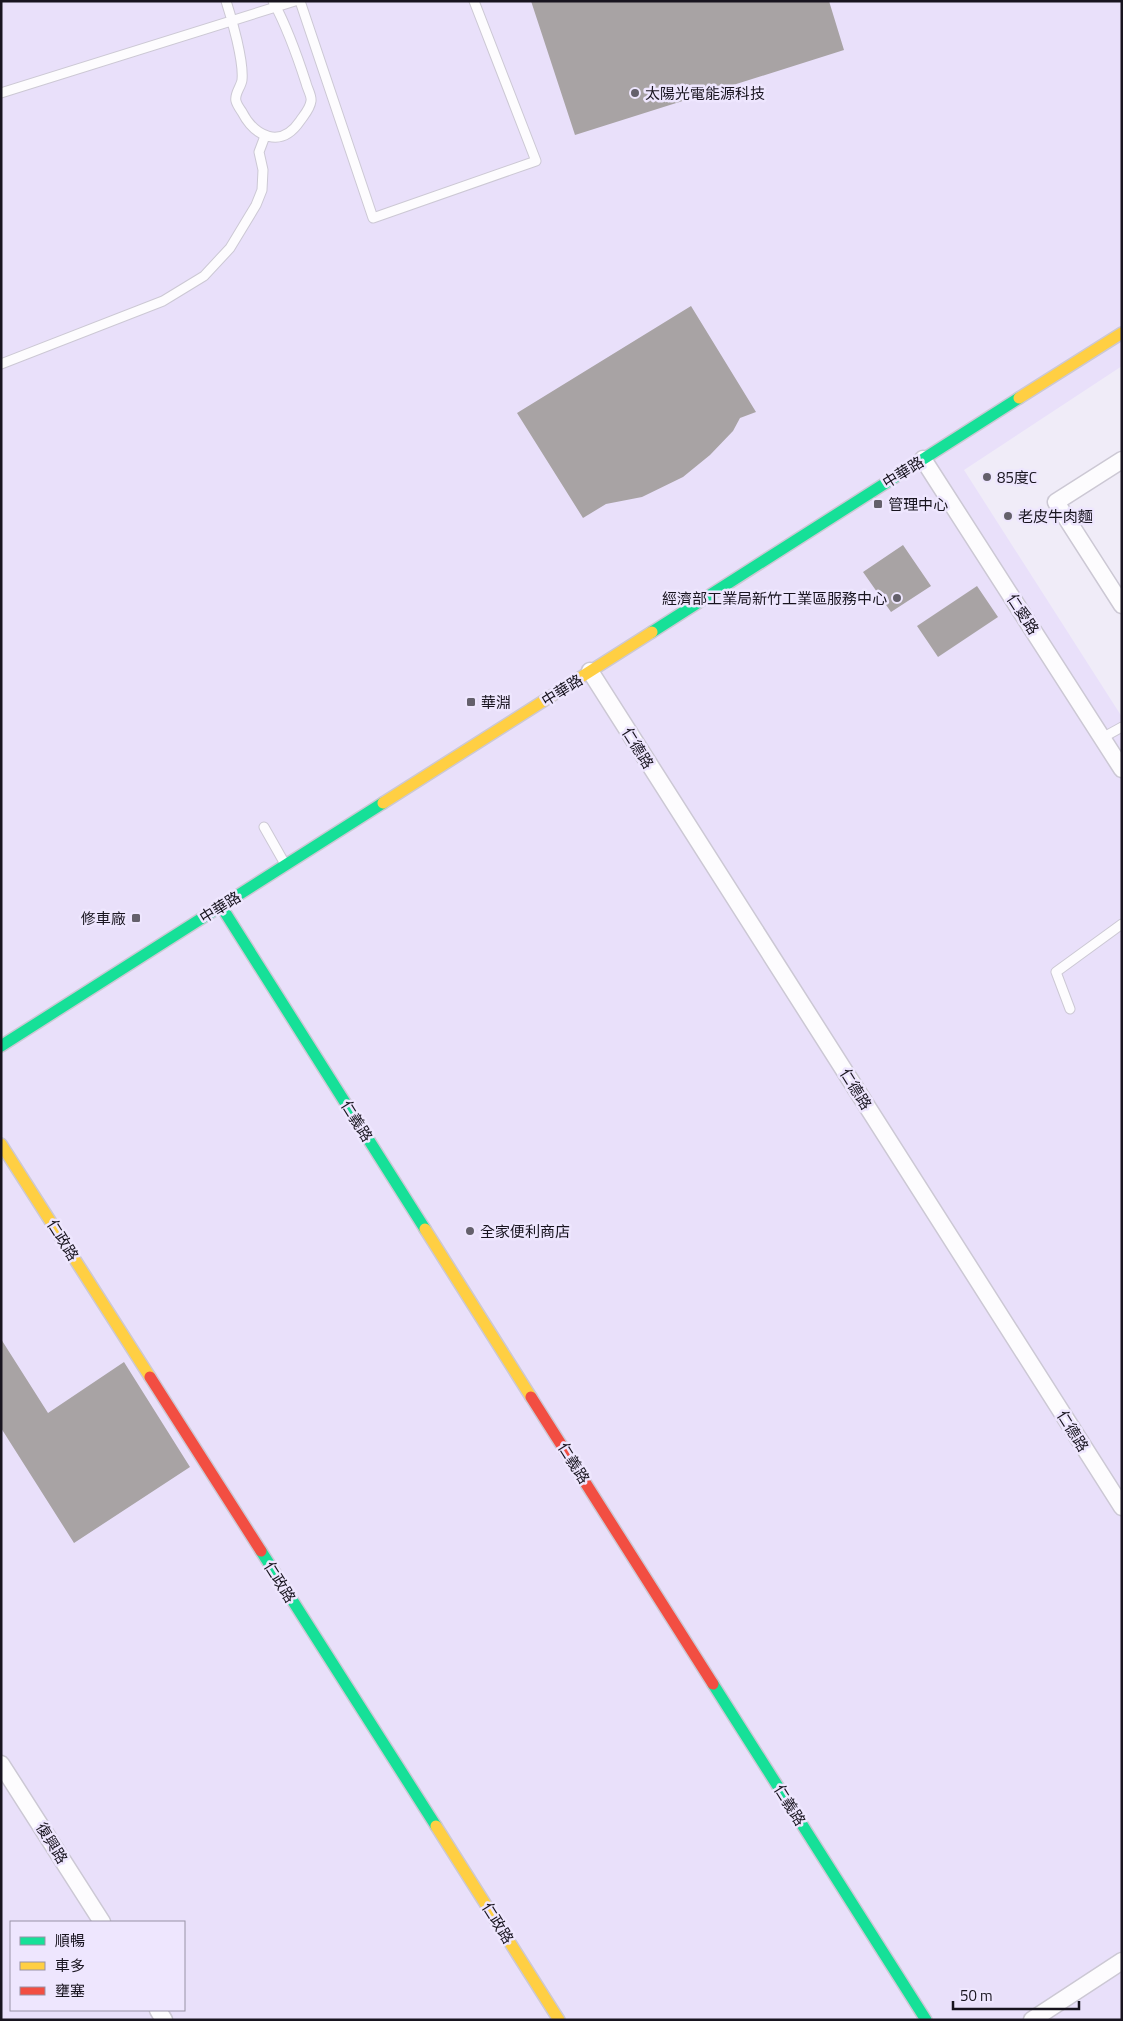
<svg xmlns="http://www.w3.org/2000/svg" width="1123" height="2021" font-family="'Titillium Web','Noto Sans TC',sans-serif">
<style>
.built{fill:#e9e0fa;fill-rule:evenodd}
.building{fill:#a8a3a4}
.lines{fill:none;stroke-linecap:round;stroke-linejoin:round}
.lane-casing{stroke:#ccc8d4;stroke-width:11}
.street-casing{stroke:#ccc8d4;stroke-width:19}
.fast-casing{stroke:#ccc8d4;stroke-width:14}
.slow-casing{stroke:#ccc8d4;stroke-width:14}
.jam-casing{stroke:#ccc8d4;stroke-width:14}
.lane{stroke:#fdfcfe;stroke-width:9}
.street{stroke:#fdfcfe;stroke-width:16}
.fast{stroke:#16e098;stroke-width:11}
.slow{stroke:#ffcf43;stroke-width:11}
.jam{stroke:#f24e42;stroke-width:11}
.poi-dot{fill:#64606b;stroke:#eee6fe;stroke-width:2}
.labels{text-anchor:middle;dominant-baseline:central;stroke-width:5;stroke-linejoin:round;paint-order:stroke}
.poi-label{font-size:15px;fill:#18141f;stroke:#eee6fe;text-anchor:start}
.street-label{font-size:15px;fill:#18141f;stroke:#eee6fe}
</style>
<rect width="100%" height="100%" fill="#f0ecf8"/>
<path class="built" d="M1 1H1122V366L964 470 1122 717V2020H1ZM11 1922H184V2010H11Z"/>
<path class="building" d="M531 1H829L844 50 575 135Z
M691 306 756 412 740 418 733 431 710 455 683 477 642 497 606 504 583 518 517 413Z
M903 545 931 586 891 612 863 572Z
M977 586 998 617 938 657 917 626Z
M1 1339 48 1413 124 1362 190 1467 74 1543 1 1428Z"/>
<g class="lines">
<g class="lane-casing">
<path id="lane" d="M226 1C232 19 244 62 242 80 241 87 234 94 236 101 237 105 240 109 242 112 255 137 281 149 300 121 304 115 310 109 311 101 312 96 307 88 306 83 297 55 287 27 273 1
M300 1 373 218 536 161 474 1
M1 93 295 1
M1 364 163 301 204 276 230 248 256 205 262 190 263 170 259 152 265 136
M1102 738 1122 727
M264 827 285 864
M1070 1009 1056 972 1122 924"/>
</g>
<g class="street-casing">
<path id="street" d="M923 459 1122 769
M1122 460 1056 502 1122 605
M590 671 1122 1507
M1 1764 102 1922
M158 2010 164 2020
M1032 2020 1122 1961"/>
</g>
<g class="fast-casing">
<path id="fast" d="M652 632 1019 398
M221 906 425 1229
M1 1046 383 803
M261 1551 436 1826
M713 1684 926 2020"/>
</g>
<g class="slow-casing">
<path id="slow" d="M1019 398 1122 333
M383 803 652 632
M1 1144 150 1377
M425 1229 531 1397
M436 1826 559 2020"/>
</g>
<g class="jam-casing">
<path id="jam" d="M150 1377 261 1551
M531 1397 713 1684"/>
</g>
<use href="#lane" class="lane"/>
<use href="#street" class="street"/>
<use href="#fast" class="fast"/>
<use href="#slow" class="slow"/>
<use href="#jam" class="jam"/>
</g>
<g class="poi-dot">
<circle cx="635" cy="93" r="5"/>
<circle cx="987" cy="477" r="5"/>
<rect x="873" y="499" width="10" height="10" rx="2.5"/>
<circle cx="1008" cy="516" r="5"/>
<circle cx="897" cy="598" r="5"/>
<rect x="466" y="697" width="10" height="10" rx="2.5"/>
<rect x="131" y="913" width="10" height="10" rx="2.5"/>
<circle cx="470" cy="1231" r="5"/>
</g>
<g class="labels">
<g class="poi-label">
<text x="645" y="93">太陽光電能源科技</text>
<text x="997" y="477">85度C</text>
<text x="888" y="504">管理中心</text>
<text x="1018" y="516">老皮牛肉麵</text>
<text x="887" y="598" text-anchor="end">經濟部工業局新竹工業區服務中心</text>
<text x="481" y="702">華淵</text>
<text x="126" y="918" text-anchor="end">修車廠</text>
<text x="480" y="1231">全家便利商店</text>
</g>
<g class="street-label">
<text transform="translate(903 472) rotate(-32)">中華路</text>
<text transform="translate(1023 614) rotate(57)">仁愛路</text>
<text transform="translate(562 690) rotate(-32)">中華路</text>
<text transform="translate(638 748) rotate(58)">仁德路</text>
<text transform="translate(220 907) rotate(-32)">中華路</text>
<text transform="translate(856 1089) rotate(58)">仁德路</text>
<text transform="translate(357 1121) rotate(58)">仁義路</text>
<text transform="translate(63 1240) rotate(58)">仁政路</text>
<text transform="translate(1073 1431) rotate(58)">仁德路</text>
<text transform="translate(574 1463) rotate(58)">仁義路</text>
<text transform="translate(280 1582) rotate(58)">仁政路</text>
<text transform="translate(790 1805) rotate(58)">仁義路</text>
<text transform="translate(52 1843) rotate(58)">復興路</text>
<text transform="translate(498 1923) rotate(58)">仁政路</text>
</g>
</g>
<rect width="1123" height="2021" fill="none" stroke="#18141f" stroke-width="5"/>
<rect x="10" y="1921" width="175" height="90" fill="#eee6fe" stroke="#9892a5"/>
<rect x="20" y="1937" width="25" height="8" fill="#16e098" stroke="#9892a5"/>
<text x="55" y="1946" font-size="15" fill="#18141f">順暢</text>
<rect x="20" y="1962" width="25" height="8" fill="#ffcf43" stroke="#9892a5"/>
<text x="55" y="1971" font-size="15" fill="#18141f">車多</text>
<rect x="20" y="1987" width="25" height="8" fill="#f24e42" stroke="#9892a5"/>
<text x="55" y="1996" font-size="15" fill="#18141f">壅塞</text>
<path d="M953 2001v8h126v-8" fill="none" stroke="#18141f" stroke-width="2.5"/>
<text x="960" y="2001" font-size="15" fill="#18141f" stroke="#eee6fe" stroke-width="4" paint-order="stroke">50 m</text>
</svg>
